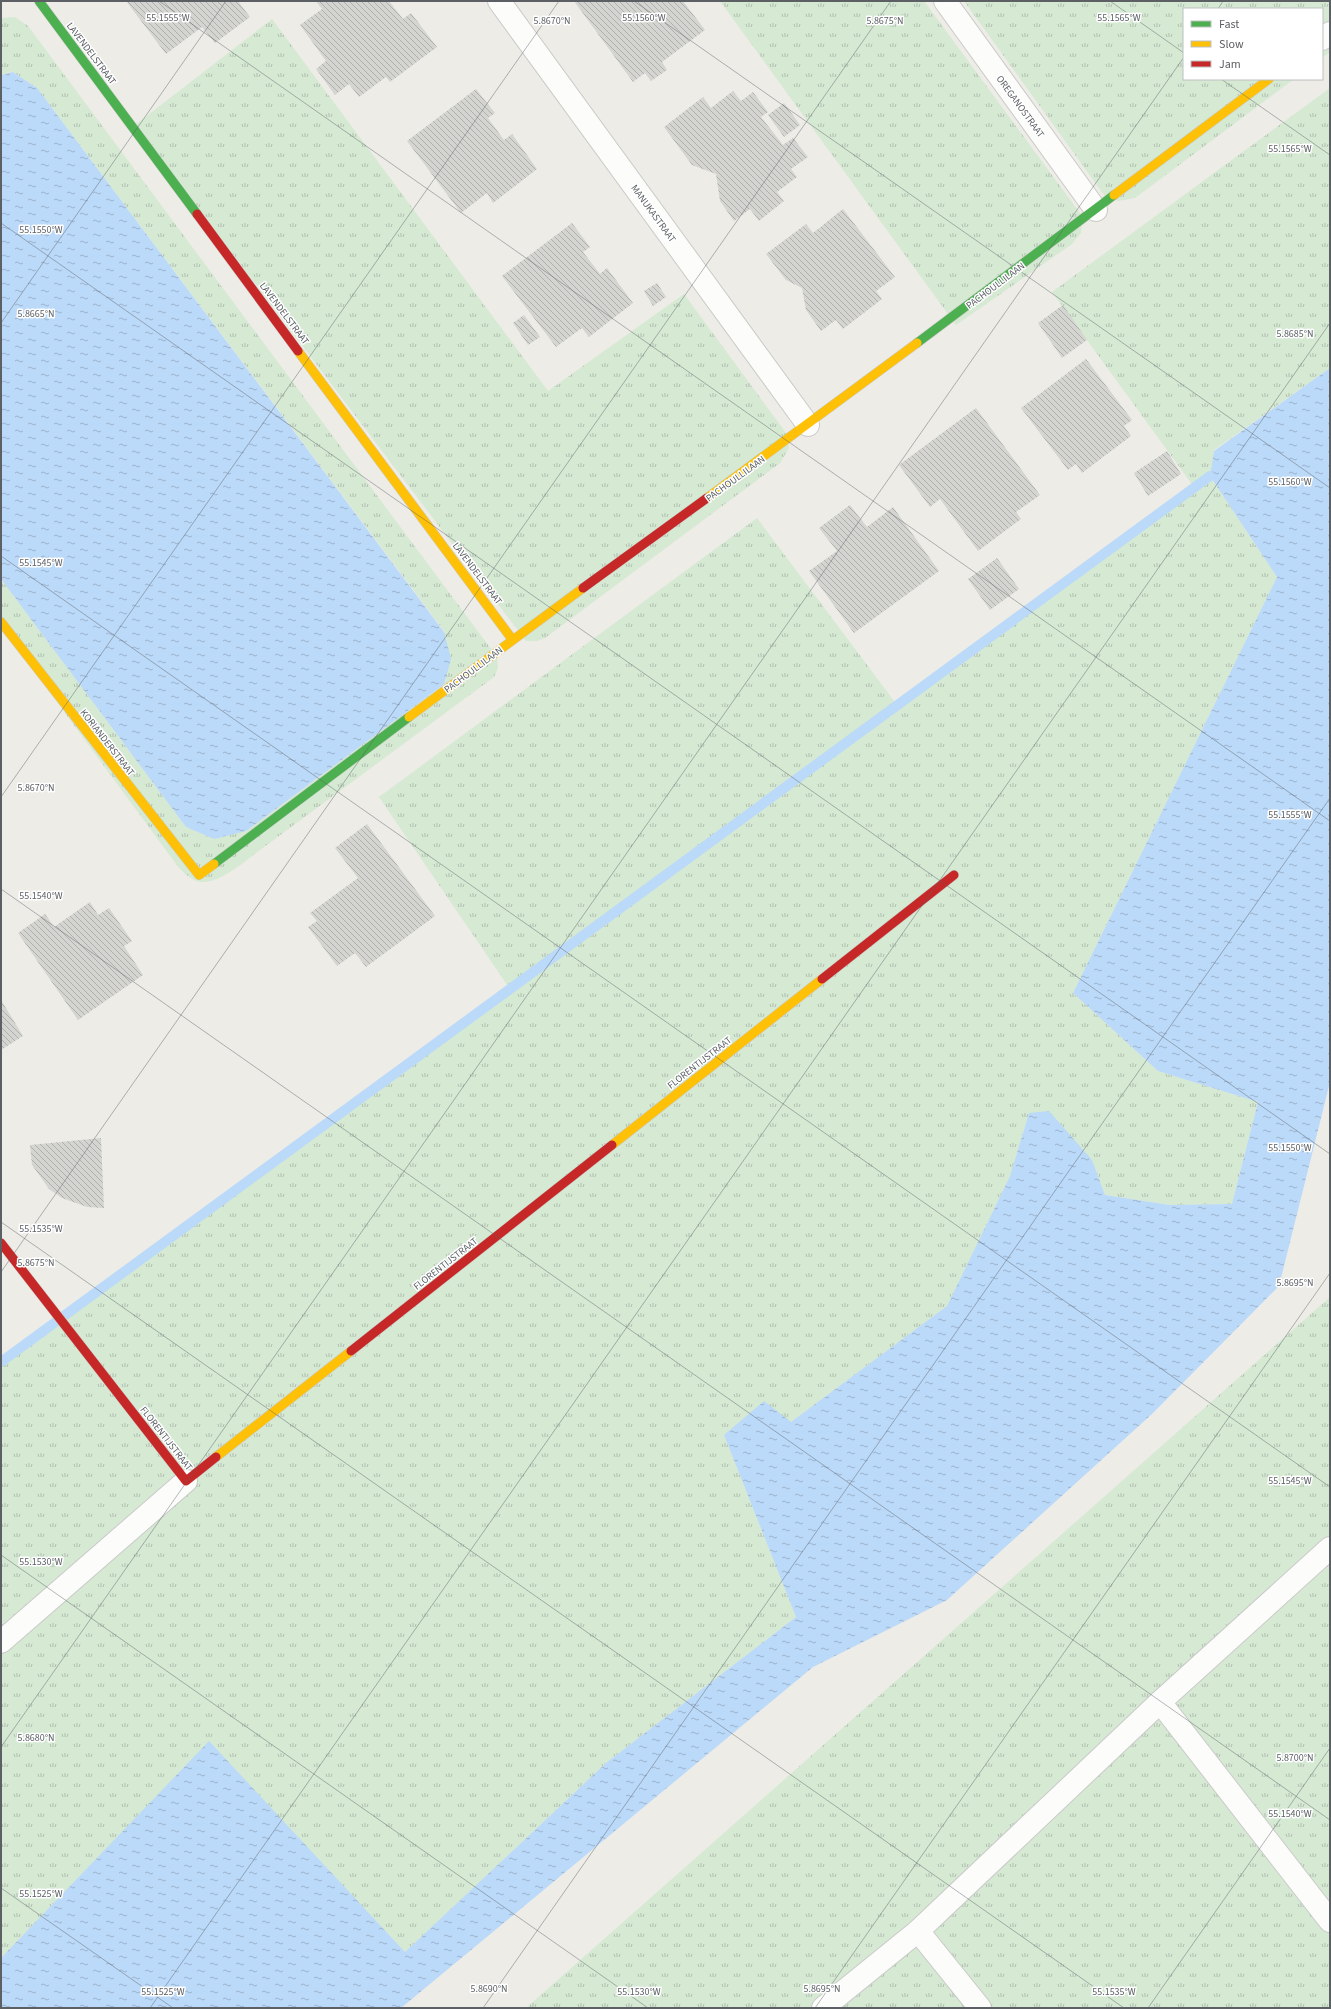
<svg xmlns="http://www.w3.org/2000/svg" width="1331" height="2009" font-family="'Source Sans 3',sans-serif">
<defs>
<pattern id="grass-tufts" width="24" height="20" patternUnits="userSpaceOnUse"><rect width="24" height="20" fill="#d5e9d3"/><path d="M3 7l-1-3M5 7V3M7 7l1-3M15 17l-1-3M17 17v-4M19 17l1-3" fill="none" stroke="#b0c0af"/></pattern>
<pattern id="water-ripples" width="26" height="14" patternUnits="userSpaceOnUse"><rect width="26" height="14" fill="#bbd9f8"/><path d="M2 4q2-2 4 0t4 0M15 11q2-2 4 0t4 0" fill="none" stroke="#9bb3cc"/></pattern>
<pattern id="building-back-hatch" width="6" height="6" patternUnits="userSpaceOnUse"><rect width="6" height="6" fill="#d4d4d1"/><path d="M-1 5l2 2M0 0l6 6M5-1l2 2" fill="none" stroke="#afafad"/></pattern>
</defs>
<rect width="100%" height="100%" fill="#edece7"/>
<g fill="url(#grass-tufts)">
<path d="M720 1H924L1082 216 1081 233 1072 244 956 325Z"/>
<path d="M964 1H1330V52L1322 58V9H1184V79H1294L1135 198 1118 201 1104 195Z"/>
<path d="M15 17 28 26 497 657 498 668 494 677 260 850C245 861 213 890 194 880 188 877 184 872 179 868L1 626V579L186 827 214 839 450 659 444 631 37 88 13 72 1 75V18Z"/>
<path d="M272 19 548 391 684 294 786 433 789 448 780 463 545 638 537 641H526L135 125Z"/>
<path d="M1330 88V368L1214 450 1210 476 1277 577 1073 993 1158 1071 1258 1102 1232 1204 1170 1205 1105 1195 1092 1160 1029 1113 1010 1176 947 1306 791 1422 724 1435 796 1617 606 1763 405 1952 209 1742 1 1958V1362L510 989 379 797 757 518 897 705 1194 487 1052 292Z"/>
<path d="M1330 1297V2008H526Z"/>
</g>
<g fill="url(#water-ripples)">
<path d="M13 72 37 88 444 632 451 659 444 684 246 831 214 839 186 827 1 579V75Z"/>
<path d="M1330 368V1082L1279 1286 1152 1414 947 1600 813 1667 401 2008H1V1958L209 1741 405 1952 606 1763 796 1617 724 1435 764 1401 791 1422 947 1306 1010 1176 1029 1113 1049 1111 1092 1160 1105 1195 1170 1205 1232 1204 1258 1102 1158 1071 1073 993 1277 577 1210 476 1214 451Z"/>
</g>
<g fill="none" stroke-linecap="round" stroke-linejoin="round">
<path stroke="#bbd9f8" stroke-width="10" d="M1 1362 1210 476"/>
</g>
<g fill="url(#building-back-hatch)">
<path d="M126 1H238L250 17 215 43 202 27 166 54Z"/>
<path d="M316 1H389L403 19 411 13 437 47 390 82 386 77 359 97 349 84 335 95 316 69 326 61 300 25 322 9Z"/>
<path d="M574 1H683L705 30 662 62 667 70 651 81 645 73 633 82Z"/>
<path d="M476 89 495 113 488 118 504 140 512 134 537 169 493 203 487 193 461 213 407 141Z"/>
<path d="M733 91 741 101 753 92 768 112 761 117 783 145 793 138 808 157 791 169 797 177 777 192 784 201 759 221 750 209 734 221 720 201 716 174 692 165 664 127 703 97 711 108Z"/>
<path d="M784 103 800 125 784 137 768 115Z"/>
<path d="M843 209 895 277 876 291 882 299 843 329 836 320 821 331 806 310 802 288 786 280 766 254 806 224 813 233Z"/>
<path d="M572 223 590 247 583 252 600 274 607 268 633 303 589 337 582 328 556 347 502 276Z"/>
<path d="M657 283 666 297 653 306 644 291Z"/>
<path d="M1063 305 1087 340 1062 358 1038 323Z"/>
<path d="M524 315 540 337 528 345 513 323Z"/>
<path d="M1086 359 1132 420 1124 426 1131 436 1082 473 1076 464 1068 470 1021 408Z"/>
<path d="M976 408 1040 495 1016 512 1021 519 978 551 940 499 930 507 899 465Z"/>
<path d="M1167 451 1181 474 1148 496 1134 473Z"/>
<path d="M850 505 867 527 893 507 939 571 854 633 809 571 837 551 819 528Z"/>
<path d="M997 558 1019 589 990 610 968 579Z"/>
<path d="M367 824 435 916 366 967 355 953 337 966 308 927 317 921 310 913 358 878 335 848Z"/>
<path d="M90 902 98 915 109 908 132 941 124 946 143 975 78 1020 18 933 45 914 54 927Z"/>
<path d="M1 1000 23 1036 1 1050Z"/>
<path d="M101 1138 104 1208 87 1207 62 1198 49 1189 32 1165 30 1145Z"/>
</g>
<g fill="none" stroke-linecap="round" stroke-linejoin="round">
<defs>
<g id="street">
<path d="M499 1 808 425"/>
<path d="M945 1 1096 210"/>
<path d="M1322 39 1330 33"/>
<path d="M1 1642 186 1481"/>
<path d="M1160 1702 1330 1921"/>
<path d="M918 1931 980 2008"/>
<path d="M823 2008 918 1931 1160 1702 1330 1548"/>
</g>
<g id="fast">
<path d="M39 1 197 214"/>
<path d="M917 343 1114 195"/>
<path d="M214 864 409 717"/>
</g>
<g id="slow">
<path d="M1114 195 1269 79"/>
<path d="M298 351 512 639"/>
<path d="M707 498 917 343"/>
<path d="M1 622 199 875 214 864"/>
<path d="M409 717 583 588"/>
<path d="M612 1145 822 979"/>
<path d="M216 1457 351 1351"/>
</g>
<g id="jam">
<path d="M197 214 298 351"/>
<path d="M583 588 707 498"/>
<path d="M822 979 954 875"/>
<path d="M1 1243 186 1481 216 1457"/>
<path d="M351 1351 612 1145"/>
</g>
</defs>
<use href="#street" stroke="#cacac9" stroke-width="24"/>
<use href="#fast" stroke="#c9c9c7" stroke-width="10"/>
<use href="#slow" stroke="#c9c9c7" stroke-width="10"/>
<use href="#jam" stroke="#c9c9c7" stroke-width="10"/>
<use href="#street" stroke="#fcfcfb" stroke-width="22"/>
<use href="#fast" stroke="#4caf50" stroke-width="9"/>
<use href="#slow" stroke="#ffc107" stroke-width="9"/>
<use href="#jam" stroke="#c62828" stroke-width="9"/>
</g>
<path fill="none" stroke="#5c6065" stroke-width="1" stroke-opacity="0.45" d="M159 1 1330 821M634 1 1330 488M1110 1 1184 53M1218 9 1223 1M1221 79 1330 155M1 223 1330 1154M1 323 226 1M1 556 1330 1487M1 797 559 1M1 889 1330 1820M1 1222 1124 2008M1 1272 891 1M1 1555 648 2008M1 1747 1184 57M1 1888 173 2008M150 2008 1330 323M483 2008 1330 798M815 2008 1330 1273M1148 2008 1330 1748"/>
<g text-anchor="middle" stroke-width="3" stroke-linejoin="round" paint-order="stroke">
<g font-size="10" fill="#5c6065" stroke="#fff">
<text transform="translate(92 53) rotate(53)" y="4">LAVENDELSTRAAT</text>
<text transform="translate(1021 106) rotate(54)" y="4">OREGANOSTRAAT</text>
<text transform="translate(654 213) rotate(54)" y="4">MANUKASTRAAT</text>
<text transform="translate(995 285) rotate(-37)" y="4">PACHOULLILAAN</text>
<text transform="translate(285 313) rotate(53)" y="4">LAVENDELSTRAAT</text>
<text transform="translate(735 478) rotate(-36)" y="4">PACHOULLILAAN</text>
<text transform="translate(478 573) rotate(53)" y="4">LAVENDELSTRAAT</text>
<text transform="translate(473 669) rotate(-37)" y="4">PACHOULLILAAN</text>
<text transform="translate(108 742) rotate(52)" y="4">KORIANDERSTRAAT</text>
<text transform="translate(699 1062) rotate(-38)" y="4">FLORENTIJSTRAAT</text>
<text transform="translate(445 1263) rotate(-38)" y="4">FLORENTIJSTRAAT</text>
<text transform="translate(167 1438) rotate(52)" y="4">FLORENTIJSTRAAT</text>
</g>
</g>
<g font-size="10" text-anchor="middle" fill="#5c6065" stroke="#fff" stroke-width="3" stroke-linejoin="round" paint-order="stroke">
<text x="168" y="21">55.1555°W</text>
<text x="644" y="21">55.1560°W</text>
<text x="1119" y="21">55.1565°W</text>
<text x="552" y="24">5.8670°N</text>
<text x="885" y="24">5.8675°N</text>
<text x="1290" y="152">55.1565°W</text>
<text x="41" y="233">55.1550°W</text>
<text x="36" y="317">5.8665°N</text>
<text x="1295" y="337">5.8685°N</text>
<text x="1290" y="485">55.1560°W</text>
<text x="41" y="566">55.1545°W</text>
<text x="36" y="791">5.8670°N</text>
<text x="1290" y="818">55.1555°W</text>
<text x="41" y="899">55.1540°W</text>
<text x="1290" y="1151">55.1550°W</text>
<text x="41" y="1232">55.1535°W</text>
<text x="36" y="1266">5.8675°N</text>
<text x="1295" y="1286">5.8695°N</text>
<text x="1290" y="1484">55.1545°W</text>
<text x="41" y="1565">55.1530°W</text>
<text x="36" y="1741">5.8680°N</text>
<text x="1295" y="1761">5.8700°N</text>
<text x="1290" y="1817">55.1540°W</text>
<text x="41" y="1897">55.1525°W</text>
<text x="489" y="1992">5.8690°N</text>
<text x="822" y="1992">5.8695°N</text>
<text x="163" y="1995">55.1525°W</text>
<text x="639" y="1995">55.1530°W</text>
<text x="1114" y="1995">55.1535°W</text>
</g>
<rect width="1331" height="2009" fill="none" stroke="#5c6065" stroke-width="4"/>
<rect x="1183" y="8" width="140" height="72" fill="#ffffff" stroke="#bebfc1"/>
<rect x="1191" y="21" width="20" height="6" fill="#4caf50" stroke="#bebfc1"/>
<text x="1219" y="28" font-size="12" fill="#5c6065">Fast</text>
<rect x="1191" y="41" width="20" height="6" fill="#ffc107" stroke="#bebfc1"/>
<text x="1219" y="48" font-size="12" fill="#5c6065">Slow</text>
<rect x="1191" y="61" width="20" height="6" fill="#c62828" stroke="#bebfc1"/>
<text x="1219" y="68" font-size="12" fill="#5c6065">Jam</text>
</svg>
